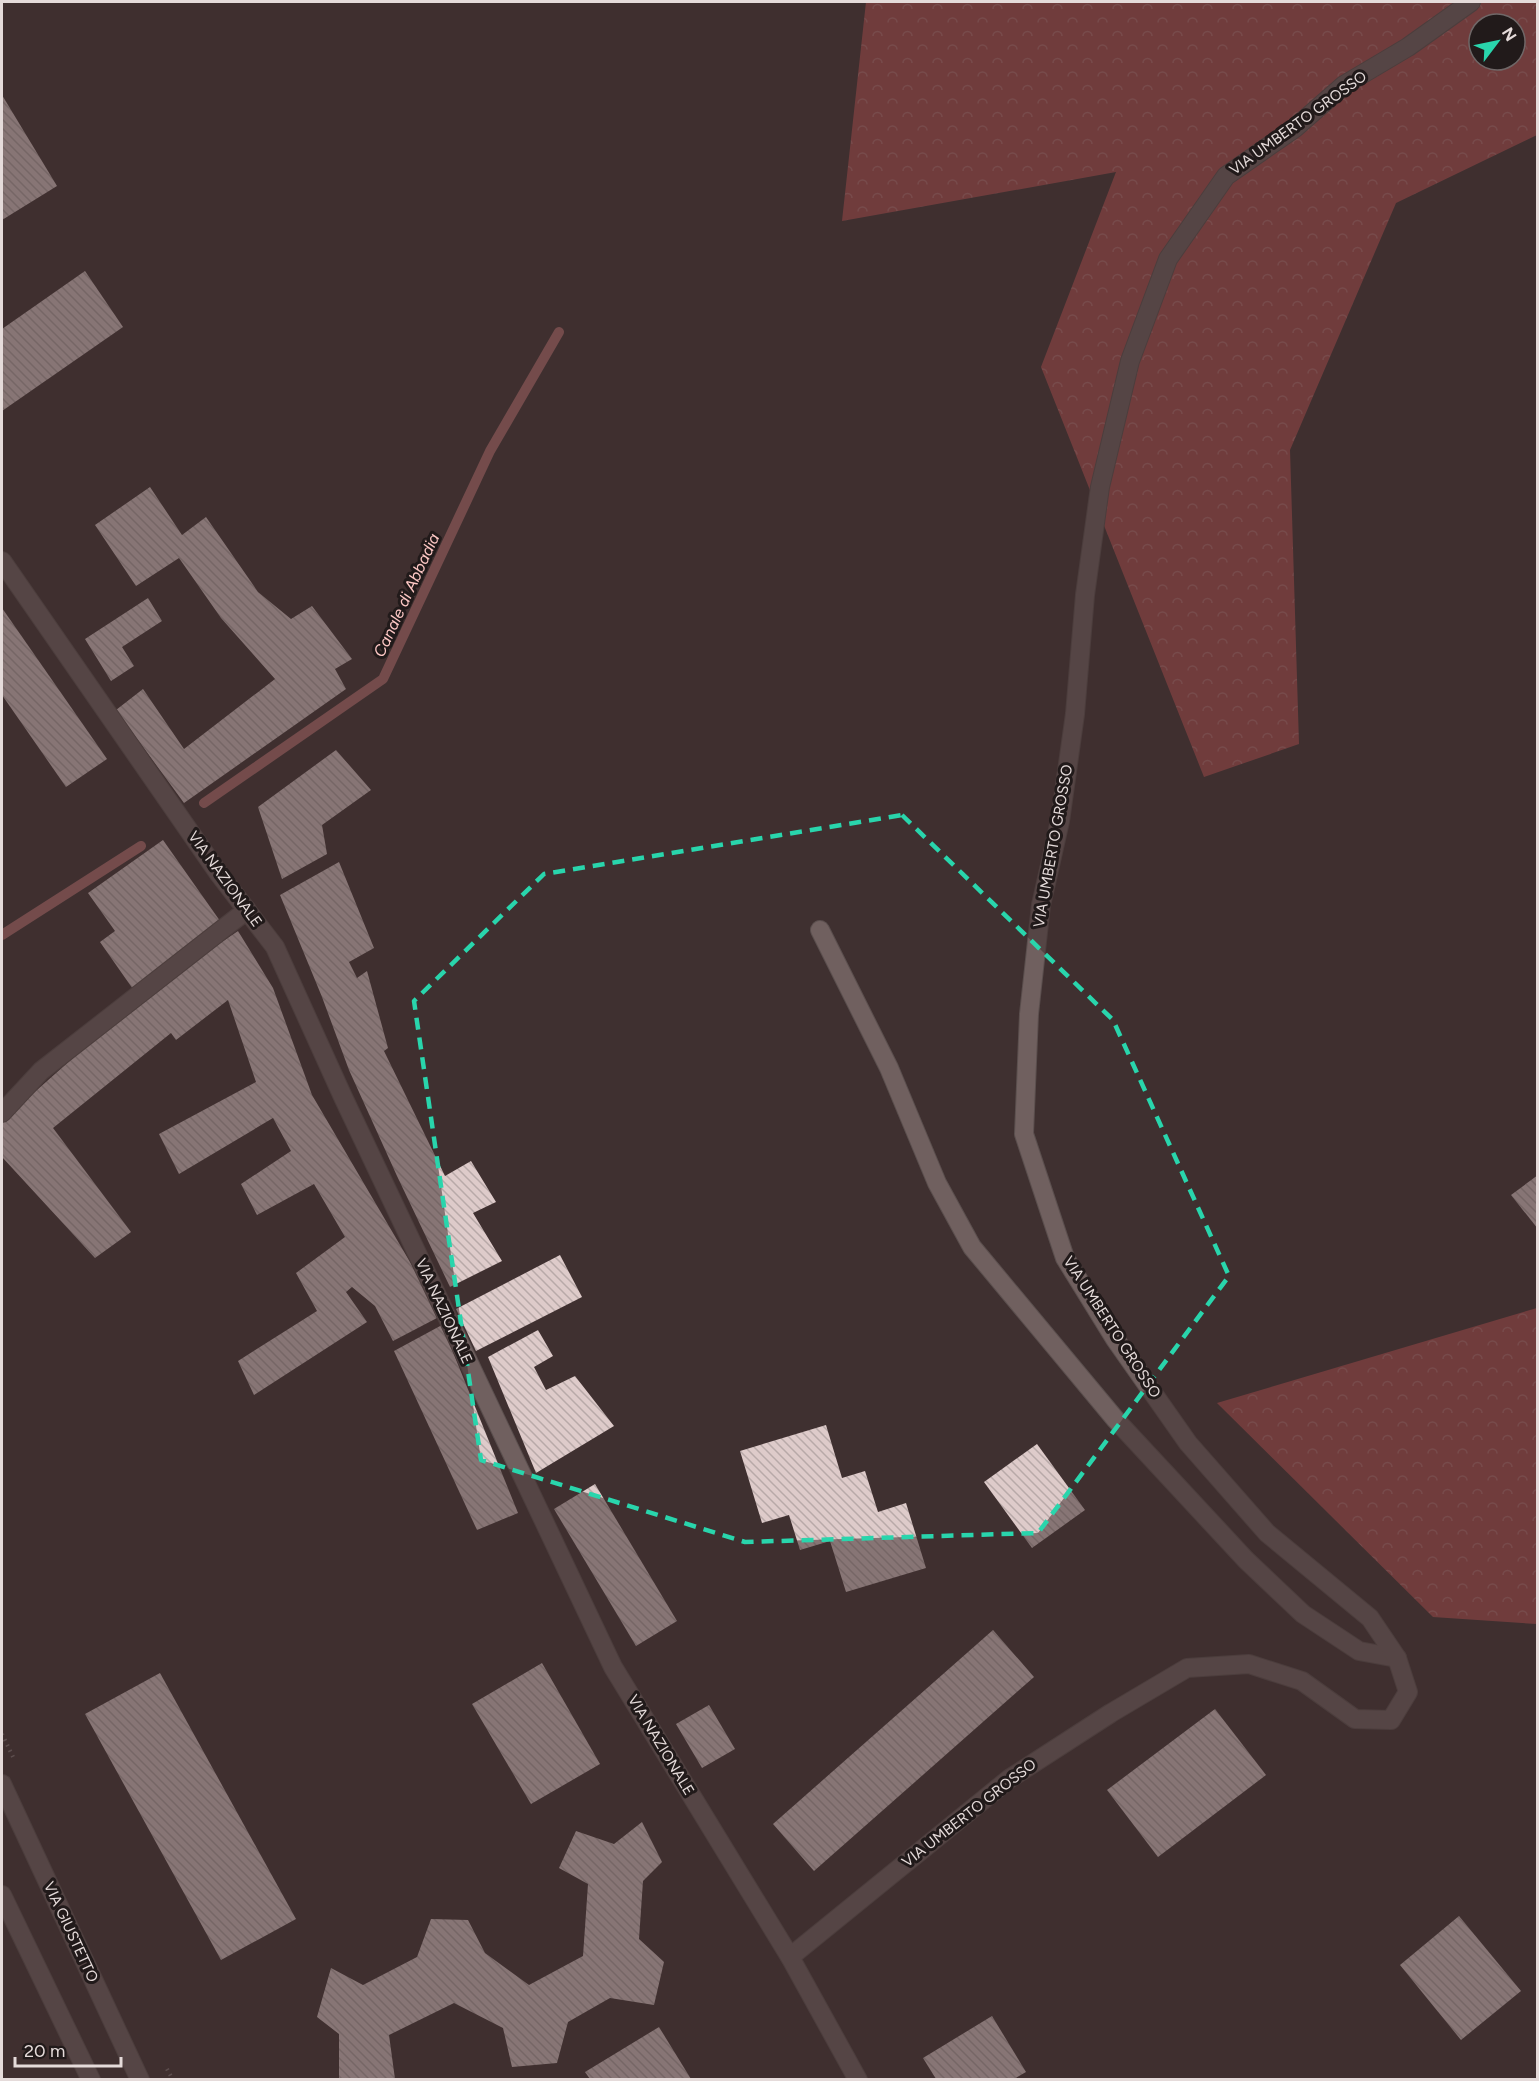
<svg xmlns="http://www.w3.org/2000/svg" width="1539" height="2081" font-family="Figtree,sans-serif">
<defs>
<pattern id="forest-crowns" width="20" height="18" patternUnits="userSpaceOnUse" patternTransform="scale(1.5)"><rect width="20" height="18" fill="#ac4c4d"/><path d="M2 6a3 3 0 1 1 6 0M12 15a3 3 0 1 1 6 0" fill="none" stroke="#bb6e6e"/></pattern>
<pattern id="building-back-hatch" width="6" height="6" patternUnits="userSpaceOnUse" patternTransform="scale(1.5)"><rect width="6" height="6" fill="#decbca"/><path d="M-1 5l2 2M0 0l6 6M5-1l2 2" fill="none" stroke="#b8a9a8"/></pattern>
</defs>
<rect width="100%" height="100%" fill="#3f3030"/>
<g fill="url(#forest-crowns)" fill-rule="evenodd">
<path d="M866 2H1537V135L1396 203 1290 450 1299 744 1204 777 1041 367 1116 172 842 221ZM1479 24H1515V60H1479Z"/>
<path d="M1537 1308V1624L1433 1617 1217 1403Z"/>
</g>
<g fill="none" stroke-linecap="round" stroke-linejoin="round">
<g stroke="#b36e6e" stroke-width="10">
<path d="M204 803 383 679 490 451 559 332"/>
<path d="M2 935 141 846"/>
</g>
</g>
<g fill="url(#building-back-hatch)">
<path d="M2 95 57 186 2 220Z"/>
<path d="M85 271 123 327 2 411V329Z"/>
<path d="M150 487 182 535 206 517 258 592 291 619 312 606 352 659 335 669 346 689 184 803 116 710 143 689 184 749 275 679 221 618 179 558 136 586 95 525Z"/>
<path d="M148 598 162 621 122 647 134 666 111 681 85 639Z"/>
<path d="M2 608 107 759 66 787 2 695Z"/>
<path d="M336 750 371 790 322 825 327 854 282 879 258 807Z"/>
<path d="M163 840 225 928 135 992 100 942 115 931 88 893Z"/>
<path d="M339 862 374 948 349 962 357 978 367 971 388 1048 384 1051 445 1176 471 1161 496 1202 473 1213 502 1261 450 1287 397 1176 349 1070 322 997 280 895Z"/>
<path d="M238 931 273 988 312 1095 420 1279 437 1318 393 1341 375 1306 352 1287 346 1292 367 1322 254 1395 238 1361 317 1311 296 1273 345 1237 314 1184 257 1215 241 1184 291 1151 273 1118 179 1174 159 1134 256 1082 228 1000 176 1040 171 1033 53 1128 131 1232 95 1258 2 1157V1121L144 995Z"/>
<path d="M1538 1175V1229L1511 1195Z"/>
<path d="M560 1255 582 1297 476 1351 456 1309Z"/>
<path d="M442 1325 518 1513 477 1530 394 1351Z"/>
<path d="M538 1330 553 1356 534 1367 546 1390 575 1376 614 1426 536 1473 488 1357Z"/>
<path d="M826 1425 842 1478 865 1471 878 1512 906 1503 926 1568 846 1592 830 1541 800 1550 789 1515 762 1523 740 1451Z"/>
<path d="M1037 1444 1085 1510 1032 1548 984 1482Z"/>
<path d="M595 1484 677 1621 636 1646 554 1509Z"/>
<path d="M993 1630 1034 1677 814 1871 773 1824Z"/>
<path d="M542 1663 600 1764 531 1804 472 1704Z"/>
<path d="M160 1673 296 1919 221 1960 85 1714Z"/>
<path d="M709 1705 735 1749 702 1768 676 1724Z"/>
<path d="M1215 1709 1266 1775 1158 1857 1107 1790Z"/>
<path d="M642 1822 662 1862 643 1881 639 1939 664 1962 654 2005 610 1998 568 2022 557 2063 512 2067 503 2028 454 2003 389 2035 395 2079H339V2034L317 2017 331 1968 363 1985 417 1957 431 1919 468 1920 485 1953 529 1985 583 1956 588 1884 559 1868 576 1831 614 1844Z"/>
<path d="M1459 1916 1521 1991 1461 2040 1400 1965Z"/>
<path d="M992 2016 1026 2072 1014 2079H936L923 2058Z"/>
<path d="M659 2027 691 2079H590L585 2072Z"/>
</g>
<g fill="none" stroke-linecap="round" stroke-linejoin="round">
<defs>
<path id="service" d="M820 930 889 1068 937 1183 972 1247 1116 1420 1246 1560 1303 1614 1359 1651 1397 1658"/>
<g id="minor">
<path d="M2 1113 41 1071 247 910"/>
<path d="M790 1957 1009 1779 1111 1713 1187 1668 1249 1664 1302 1681 1355 1719 1391 1720 1408 1692 1397 1658 1370 1618 1267 1533 1188 1443 1115 1339 1065 1258 1024 1134 1029 1014 1041 905 1060 821 1075 714 1085 595 1100 487 1130 361 1168 259 1226 176 1295 128 1344 85 1408 47 1471 2"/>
</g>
<path id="tertiary" d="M2 561 219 874 275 947 343 1097 613 1667 790 1957 858 2080"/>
<g id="secondary">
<path d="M2 1784 140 2080"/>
<path d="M2 1895 91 2080"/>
</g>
</defs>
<use href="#service" stroke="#5b4f4e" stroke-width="20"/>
<use href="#minor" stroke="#5b4f4e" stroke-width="20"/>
<use href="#tertiary" stroke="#5b4f4e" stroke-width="20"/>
<use href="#secondary" stroke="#5b4f4e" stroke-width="20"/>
<g stroke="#817474" stroke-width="4" stroke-dasharray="1.5 4.5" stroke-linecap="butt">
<path d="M2 1734 14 1759"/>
<path d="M167 2069 173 2080"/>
</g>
<use href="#service" stroke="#70605f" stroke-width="18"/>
<use href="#minor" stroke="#70605f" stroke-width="18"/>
<use href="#tertiary" stroke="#70605f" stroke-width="18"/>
<use href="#secondary" stroke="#70605f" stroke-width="18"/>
</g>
<path d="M0 0H1539V2081H0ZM902 815 1113 1020 1229 1276 1038 1533 745 1542 481 1460 414 1001 544 874Z" fill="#3f3030" fill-opacity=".55" fill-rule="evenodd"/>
<path fill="none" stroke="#29d5ac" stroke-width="4.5" stroke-dasharray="12 8" stroke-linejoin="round" d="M902 815 1113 1020 1229 1276 1038 1533 745 1542 481 1460 414 1001 544 874Z"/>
<g text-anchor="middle" stroke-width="6" stroke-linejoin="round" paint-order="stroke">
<g font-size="15" fill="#e5dbda" stroke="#211a1a">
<text transform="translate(1298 123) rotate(-36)" y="5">VIA UMBERTO GROSSO</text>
<text transform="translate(1053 846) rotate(-80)" y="5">VIA UMBERTO GROSSO</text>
<text transform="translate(225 879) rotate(54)" y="5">VIA NAZIONALE</text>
<text transform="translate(444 1311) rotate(65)" y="5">VIA NAZIONALE</text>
<text transform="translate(1112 1327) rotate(57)" y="5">VIA UMBERTO GROSSO</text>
<text transform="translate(661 1745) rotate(59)" y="5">VIA NAZIONALE</text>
<text transform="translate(969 1813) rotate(-38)" y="5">VIA UMBERTO GROSSO</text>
<text transform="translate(71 1932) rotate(65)" y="5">VIA GIUSTETTO</text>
</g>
<g font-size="16" font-style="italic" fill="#fec8c5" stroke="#211a1a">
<text transform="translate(406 595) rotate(-65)" y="6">Canale di Abbadia</text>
</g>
</g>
<rect width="1539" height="2081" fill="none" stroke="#e5dbda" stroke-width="6"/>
<g transform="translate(1497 42) rotate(58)"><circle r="28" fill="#211a1a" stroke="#6f6767" stroke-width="1.5"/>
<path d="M0-4.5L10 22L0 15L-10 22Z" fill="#29d5ac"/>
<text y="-9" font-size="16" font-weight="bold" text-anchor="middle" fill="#e5dbda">N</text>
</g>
<path d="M15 2057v9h106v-9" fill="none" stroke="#e5dbda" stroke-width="3"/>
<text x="24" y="2057" font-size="18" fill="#e5dbda" stroke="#211a1a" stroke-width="4.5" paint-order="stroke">20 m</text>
</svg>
